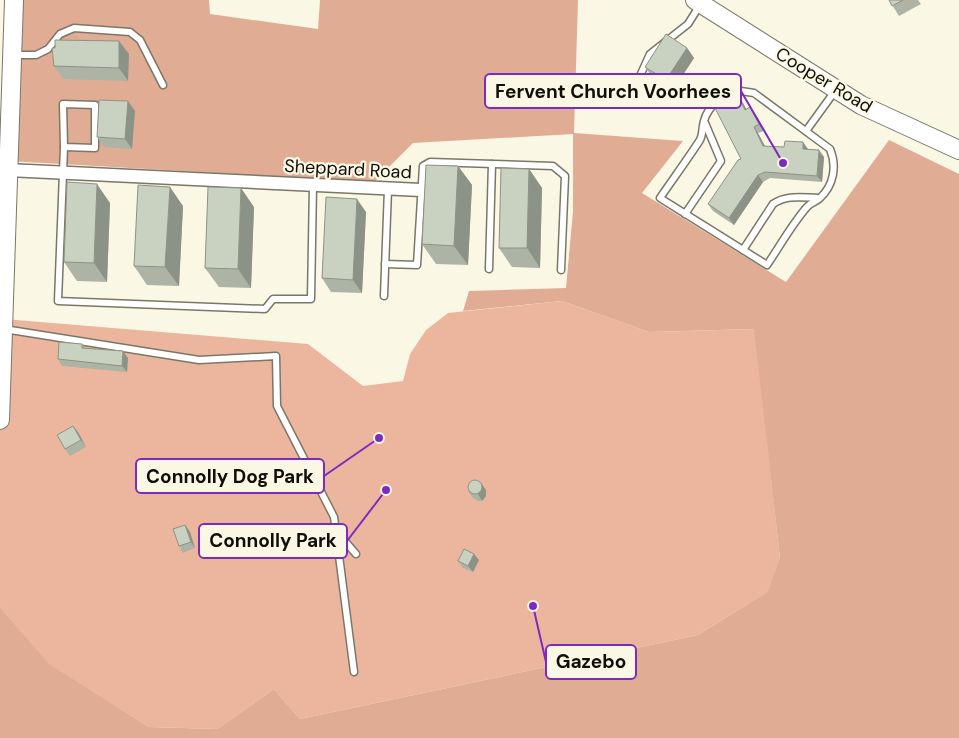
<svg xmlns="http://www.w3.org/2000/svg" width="959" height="738" font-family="'DM Sans',sans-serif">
<rect width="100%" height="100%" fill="#faf8e5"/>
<path fill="#ecb69e" d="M562 301 649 332 755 329 780 559 767 592 698 635 300 719 274 689 217 729 149 727 48 664 0 607V421L4 319 308 344 363 386 403 381 410 354 426 330 448 313Z"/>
<path fill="#e1ac94" d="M15 0H209L210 14 318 29 320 0H578L574 133 683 141 642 193 786 282 889 140 959 174V738H0V607L49 664 149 727 217 729 274 689 300 719 698 635 767 592 780 558 754 329 649 332 562 301 463 311 469 291 566 288 573 211V134L413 143 374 182 9 161Z"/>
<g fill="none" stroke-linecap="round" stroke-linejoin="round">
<defs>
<g id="lane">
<path d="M13 55H36L48 49 60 34 74 28 130 32 140 40 163 85"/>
<path d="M634 89 650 54 688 24 700 5"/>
<path d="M741 91 754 93 830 149C837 166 834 185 820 198 816 202 810 203 807 207 792 224 780 246 767 265L660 198C673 179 687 160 700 140 703 134 702 128 704 121 709 103 724 95 741 91Z"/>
<path d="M63 104 95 105V148L64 147Z"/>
<path d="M806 131 835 91"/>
<path d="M64 147 58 301 265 309 273 299H311L313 185"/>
<path d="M685 214 721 161 705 123"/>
<path d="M743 250 773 204C787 194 804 198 819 198"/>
<path d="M385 264 417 265 423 166 430 162 553 166 565 176 561 270"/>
<path d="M489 269 492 164"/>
<path d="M384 296 388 189"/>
<path d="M4 329 199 360 276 356 277 406 334 517 354 672"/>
<path d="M337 532 356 554"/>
</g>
<path id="street" d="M8 170 421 190"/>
<g id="secondary">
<path d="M695 0 861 105 959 150"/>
<path d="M0 420 14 0"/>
</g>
</defs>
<use href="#lane" stroke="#7a7767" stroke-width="9"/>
<use href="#street" stroke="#7a7767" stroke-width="15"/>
<use href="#secondary" stroke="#7a7767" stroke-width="20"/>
<use href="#lane" stroke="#fff" stroke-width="6"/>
<use href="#street" stroke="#fff" stroke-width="12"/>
<use href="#secondary" stroke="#fff" stroke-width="18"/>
</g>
<g fill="#adb4a5">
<path d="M889 0H918L921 4 899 16Z"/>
<path d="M119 41 129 54 128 81 63 79 54 66Z"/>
<path d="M687 48 694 58 673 90 652 77 645 67Z"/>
<path d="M737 94 746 109 755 114 764 131 758 133 765 146 808 149 824 157 822 182 770 178 763 182 734 225 713 211 708 204 741 159Z"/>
<path d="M135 111 132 149 104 147 97 137Z"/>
<path d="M458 166 472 185 468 265 436 264 422 244Z"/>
<path d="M529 169 542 188 540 268 512 267 499 248Z"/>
<path d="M110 203 107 282 77 281 64 262Z"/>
<path d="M183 206 179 286 147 285 134 266Z"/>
<path d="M254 207 251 288 219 287 205 268Z"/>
<path d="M366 212 362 293 331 292 322 278Z"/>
<path d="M82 344 85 348 128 358 127 372 62 366 58 359Z"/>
<path d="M78 432 86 447 70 456 65 449Z"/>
<path d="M481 483 486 490V496L482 501H478L473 498 468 491Z"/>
<path d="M185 525 190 532 195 548 183 553 179 546Z"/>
<path d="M479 560 473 572 463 568 458 561Z"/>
</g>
<g fill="#8d9286">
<path d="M119 41 129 54 128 81 119 68Z"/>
<path d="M687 48 694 58 673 90 666 80Z"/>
<path d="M737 94 742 101 750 116 745 110Z"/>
<path d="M128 101 135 111 132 149 125 139Z"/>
<path d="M750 107 755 114 764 131 759 124Z"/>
<path d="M754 127 758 133 768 152 763 146Z"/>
<path d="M803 142 808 149H803Z"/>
<path d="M819 150 824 157 822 182 817 176Z"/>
<path d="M458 166 472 185 468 265 454 246Z"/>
<path d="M529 169 542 188 540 268 527 248Z"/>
<path d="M758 175 763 182 734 225 729 218Z"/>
<path d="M97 184 110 203 107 282 94 263Z"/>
<path d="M170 187 183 206 179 286 165 267Z"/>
<path d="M241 188 254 207 251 288 238 269Z"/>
<path d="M357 199 366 212 362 293 353 280Z"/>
<path d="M123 351 128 358 127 372 122 366Z"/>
<path d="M73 426 78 432 86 447 81 440Z"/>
<path d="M481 483 486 490V496L482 501 478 494Z"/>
<path d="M185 525 190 532 195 548 191 542Z"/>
<path d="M474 554 479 560 473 572 468 566Z"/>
</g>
<g fill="#c9d1c0" stroke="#8d9286">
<path d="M889 0H903L892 6Z"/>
<path d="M666 34 687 48 666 80 645 67Z"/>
<path d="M55 40 119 41V68L54 66 52 48H55Z"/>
<path d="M737 94 745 110 750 107 759 124 754 127 763 146 784 147 785 141 803 142V149L819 150 817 176 765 172 758 175 729 218 708 204 738 160 741 159 714 106Z"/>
<path d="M99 100 128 101 125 139 97 137Z"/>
<path d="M426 165 458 166 454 246 422 244Z"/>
<path d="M501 168 529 169 527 248H499Z"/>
<path d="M67 182 97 184 94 263 64 262Z"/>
<path d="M138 185 170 187 165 267 134 266Z"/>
<path d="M208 187 241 188 238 269 205 268Z"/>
<path d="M326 197 357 199 353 280 322 278Z"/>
<path d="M59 342 82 344V348L123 351 122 366 58 359Z"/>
<path d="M73 426 81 440 65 449 57 435Z"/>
<circle cx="475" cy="487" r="7"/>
<path d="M185 525 191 542 179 546 173 529Z"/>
<path d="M464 549 474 554 468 566 458 561Z"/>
</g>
<g text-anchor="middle" stroke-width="4.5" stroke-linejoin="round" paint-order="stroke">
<g font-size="18" fill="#0f0e08" stroke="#faf8e5">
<text transform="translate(824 80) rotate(31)" y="6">Cooper Road</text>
<text transform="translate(348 169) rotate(3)" y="6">Sheppard Road</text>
</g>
</g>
<path fill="none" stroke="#7b2cbf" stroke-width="2" d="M783 163L741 91M379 438L324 476M386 490L347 541M533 606L546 662"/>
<g fill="#7b2cbf" stroke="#faf8e5" stroke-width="2">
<circle cx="783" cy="163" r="5"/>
<circle cx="379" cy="438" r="5"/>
<circle cx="386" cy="490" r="5"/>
<circle cx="533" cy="606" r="5"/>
</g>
<g fill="#faf8e5" stroke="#7b2cbf" stroke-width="2">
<rect x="485" y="74" width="256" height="34" rx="5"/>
<rect x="136" y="459" width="188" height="34" rx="5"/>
<rect x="199" y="524" width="148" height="34" rx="5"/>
<rect x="546" y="645" width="90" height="34" rx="5"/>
</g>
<g font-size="19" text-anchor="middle" font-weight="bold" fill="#0f0e08">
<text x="613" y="98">Fervent Church Voorhees</text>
<text x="230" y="483">Connolly Dog Park</text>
<text x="273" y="547">Connolly Park</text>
<text x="591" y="668">Gazebo</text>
</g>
</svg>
